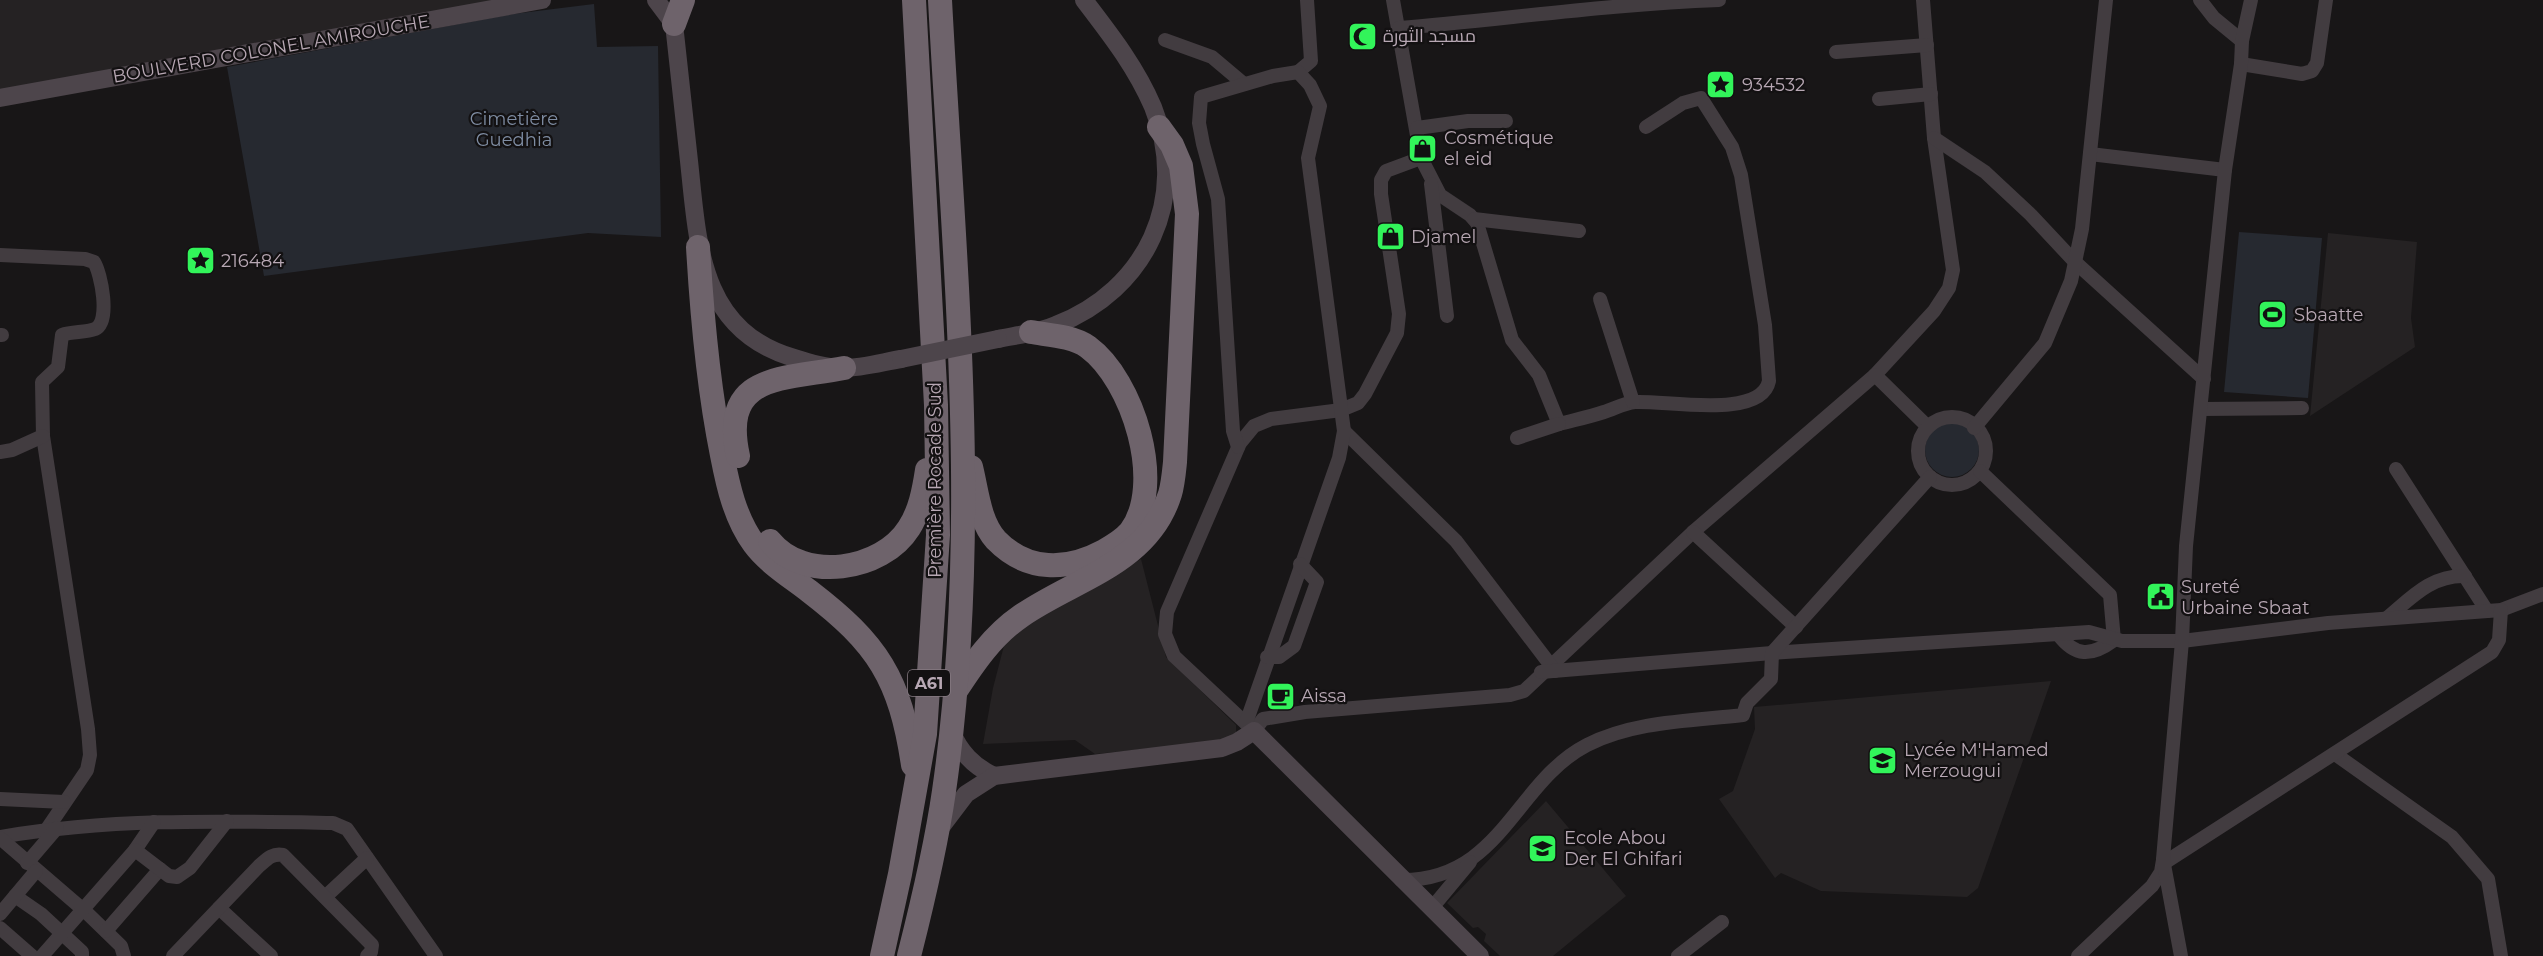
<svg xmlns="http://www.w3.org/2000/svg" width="2543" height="956" font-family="Montserrat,Cairo,sans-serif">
<rect width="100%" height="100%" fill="#181617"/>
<g fill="#252223">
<path d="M0 0H509L0 90Z"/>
<path d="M2328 233 2417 242 2411 318 2415 347 2310 416Z"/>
<path d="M1141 559 1166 657 1236 725V740L1095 754 1075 740 983 744 993 688 1007 634Z"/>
<path d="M2051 681 1978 888 1967 897 1821 891 1781 873 1775 878 1719 799 1733 791 1755 729 1754 707Z"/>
<path d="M1546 801 1626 896 1553 956H1500L1484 941 1486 934 1478 927 1473 928 1447 903Z"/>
</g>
<g fill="#262930">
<path d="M594 4 597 47 658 46 661 237 588 233 264 276 227 67 513 14Z"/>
<path d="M2239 232 2322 238 2308 398 2224 392Z"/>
<circle cx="1952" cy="450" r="27"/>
</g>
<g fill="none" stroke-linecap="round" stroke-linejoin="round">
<g stroke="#423c40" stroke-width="14">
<path d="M1393 0 1421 158 1386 171 1381 180V194L1399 314 1397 333 1365 394 1358 403 1341 410 1271 419 1254 426 1240 443 1167 612 1165 634 1174 656 1254 731 1263 719 1305 712 1510 695 1524 691 1693 532 1875 375 1934 311 1949 288 1953 270 1934 138 1923 0"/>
<path d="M2200 0 2214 18 2242 41"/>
<path d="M1399 28C1506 19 1612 4 1719 0"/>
<path d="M1165 40 1212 57 1244 84"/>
<path d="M1836 52 1927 45"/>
<path d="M2241 64 2302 74 2312 71 2317 63 2326 0"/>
<path d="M1298 72 1311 61 1307 0"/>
<path d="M1879 99 1931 94"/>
<path d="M1417 128 1468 121H1506"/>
<path d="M1934 138 1985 172 2031 215 2075 262 2204 379"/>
<path d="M2090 154 2225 170"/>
<path d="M1421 158 1440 195 1470 215 1477 223 1512 340 1539 375 1559 424C1574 420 1589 417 1604 412 1614 409 1624 403 1635 402 1665 400 1761 420 1769 381L1765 325 1741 175 1732 147 1701 98 1683 103 1646 127"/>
<path d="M1431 184 1447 316"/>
<path d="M1474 219 1579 231"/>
<path d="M0 255 85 259 94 262C101 273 111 322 95 329 85 333 72 331 62 335L58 367 42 382 43 436 88 729 90 755 87 770 47 829"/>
<path d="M1600 299 1633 402"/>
<path d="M0 335H2"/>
<path d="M1875 375 1928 427"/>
<path d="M2202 409 2302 408"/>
<circle cx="1952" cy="451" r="34"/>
<path d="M1974 428 2045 343 2071 281 2082 229 2106 0"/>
<path d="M1344 431 1456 541 1555 671"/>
<path d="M1517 438 1559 424"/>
<path d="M1238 447 1233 431 1218 199 1203 144 1199 123 1201 97 1273 76 1298 72 1310 85 1320 106 1308 158 1344 431 1339 458 1246 723"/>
<path d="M0 452 12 450 43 436"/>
<path d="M2396 469 2487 611"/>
<path d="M1980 471 2110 595 2114 640C2091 657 2075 657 2058 634"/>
<path d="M1693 532 1796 627"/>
<path d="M2387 618C2411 598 2431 575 2465 576"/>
<path d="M1267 657H1279L1294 646 1317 582 1300 564"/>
<path d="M1541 672 1772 653 2089 632 2122 641H2182L2328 623 2501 610 2543 594"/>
<path d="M2335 754 2452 837 2488 879 2501 956"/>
<path d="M0 799 64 802"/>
<path d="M0 837C110 818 222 821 333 823L347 829 436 956"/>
<path d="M0 838 87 913 121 946 124 956"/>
<path d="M135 850 154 822"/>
<path d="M27 863 57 828"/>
<path d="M2164 863 2492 652 2499 640 2501 610"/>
<path d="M1401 880C1501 881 1515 782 1587 745 1634 721 1692 721 1743 715L1747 703 1771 679 1772 653 1930 477"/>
<path d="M15 896 41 914 82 952V956"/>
<path d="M325 897 367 858"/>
<path d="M219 908 271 956"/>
<path d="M1431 909 1470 862"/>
<path d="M0 914 36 871"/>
<path d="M0 928 32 956"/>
<path d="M106 931 160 869"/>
<path d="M42 956 135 850 169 876 177 877 190 868 227 821"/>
<path d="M173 956 259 866C267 859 272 853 283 855L372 945 371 952 367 956"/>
<path d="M1678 956 1722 922"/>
<path d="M2078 956 2152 886 2161 872 2163 860"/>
<path d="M2181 956 2163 859 2182 641 2186 546 2225 170 2241 64 2242 41 2251 0"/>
</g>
<g stroke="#4d454b" stroke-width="18">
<path d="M656 0 674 24C679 70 684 115 689 161 698 244 699 330 794 358 810 363 826 368 843 368 862 368 883 362 901 359"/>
<path d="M0 98 542 0"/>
<path d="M998 339C1017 335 1038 333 1056 325 1146 290 1190 199 1153 107 1136 67 1110 34 1084 0"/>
<path d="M951 731C960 752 973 766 994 776"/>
<path d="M941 827 966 794 994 776 1222 748 1237 742 1254 731 1480 956"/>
</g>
<g stroke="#6e636b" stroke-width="24">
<path d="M674 24 683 0"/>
<path d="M698 247C702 317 708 386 722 455 728 486 735 518 754 544 768 563 791 577 809 591 878 644 900 678 913 765"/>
<path d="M738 456C720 373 782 380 844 368"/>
<path d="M971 467C977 491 979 521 996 540 1027 572 1067 571 1104 551 1113 546 1123 540 1130 532 1166 485 1133 380 1088 347 1073 336 1048 335 1031 332"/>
<path d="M770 541C804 583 882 571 909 528 920 511 924 490 927 470"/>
<path d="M955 692C974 663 992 636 1021 616 1074 579 1148 564 1170 494 1173 484 1174 472 1175 462L1187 214 1181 166 1172 145 1159 127"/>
<path d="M882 956 900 874 925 734 938 535 936 405 914 0"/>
<path d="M909 956C923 901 936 847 944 791 982 528 954 263 940 0"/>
</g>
<path stroke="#4d454b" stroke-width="18" d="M901 359 998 339"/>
</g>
<defs>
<symbol id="mosque-square" viewBox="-11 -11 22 22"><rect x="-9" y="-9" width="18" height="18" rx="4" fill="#32f45a" stroke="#131112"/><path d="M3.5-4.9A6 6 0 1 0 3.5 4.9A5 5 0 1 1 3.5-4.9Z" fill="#111"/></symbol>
<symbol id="sight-square" viewBox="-11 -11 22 22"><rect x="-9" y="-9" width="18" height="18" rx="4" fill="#32f45a" stroke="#131112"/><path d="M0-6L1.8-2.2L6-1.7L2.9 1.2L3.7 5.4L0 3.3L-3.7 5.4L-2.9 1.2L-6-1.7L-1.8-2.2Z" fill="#111"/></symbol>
<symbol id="shop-square" viewBox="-11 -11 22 22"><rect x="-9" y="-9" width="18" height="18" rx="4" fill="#32f45a" stroke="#131112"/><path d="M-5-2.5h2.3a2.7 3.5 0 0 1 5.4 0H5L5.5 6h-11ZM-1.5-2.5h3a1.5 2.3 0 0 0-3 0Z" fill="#111"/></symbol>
<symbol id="stadium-square" viewBox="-11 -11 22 22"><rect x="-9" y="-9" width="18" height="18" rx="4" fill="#32f45a" stroke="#131112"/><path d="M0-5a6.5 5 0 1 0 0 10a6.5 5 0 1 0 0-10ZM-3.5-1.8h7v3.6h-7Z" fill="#111"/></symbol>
<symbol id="civic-square" viewBox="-11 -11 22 22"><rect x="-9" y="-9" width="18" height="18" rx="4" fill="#32f45a" stroke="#131112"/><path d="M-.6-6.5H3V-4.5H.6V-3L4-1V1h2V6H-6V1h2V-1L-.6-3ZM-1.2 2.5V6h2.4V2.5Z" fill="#111"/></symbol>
<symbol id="cafe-square" viewBox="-11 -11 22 22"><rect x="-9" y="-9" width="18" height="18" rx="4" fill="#32f45a" stroke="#131112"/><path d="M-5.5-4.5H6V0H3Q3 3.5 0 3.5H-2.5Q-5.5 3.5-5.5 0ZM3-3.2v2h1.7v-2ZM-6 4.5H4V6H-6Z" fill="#111"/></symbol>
<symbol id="school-square" viewBox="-11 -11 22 22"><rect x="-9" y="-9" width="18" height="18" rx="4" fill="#32f45a" stroke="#131112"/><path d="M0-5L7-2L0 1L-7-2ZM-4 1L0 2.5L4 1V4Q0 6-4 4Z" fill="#111"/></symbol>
</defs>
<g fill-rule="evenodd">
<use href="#mosque-square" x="1346" y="20" width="33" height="33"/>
<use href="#sight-square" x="1704" y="68" width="33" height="33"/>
<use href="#shop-square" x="1406" y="132" width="33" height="33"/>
<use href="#shop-square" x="1374" y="220" width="33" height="33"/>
<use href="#sight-square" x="184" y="244" width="33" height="33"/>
<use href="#stadium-square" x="2256" y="298" width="33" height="33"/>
<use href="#civic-square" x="2144" y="580" width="33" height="33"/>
<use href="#cafe-square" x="1264" y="680" width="33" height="33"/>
<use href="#school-square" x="1866" y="744" width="33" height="33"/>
<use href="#school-square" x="1526" y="832" width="33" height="33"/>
</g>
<g text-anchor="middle" stroke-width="4.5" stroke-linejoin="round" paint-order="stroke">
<rect fill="#131112" stroke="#867b83" stroke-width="1.5" x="908" y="670" width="42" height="26" rx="4.5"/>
<g font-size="16" font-weight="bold" fill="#b8a8b4">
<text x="929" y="689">A61</text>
</g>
<g font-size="18" fill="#b8a8b4" stroke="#131112" text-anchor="start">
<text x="1383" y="42">مسجد الثورة</text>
<text x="1742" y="91">934532</text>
<text x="1444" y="144">Cosmétique<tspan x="1444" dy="21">el eid</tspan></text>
<text x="1411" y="243">Djamel</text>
<text x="221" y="267">216484</text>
<text x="2294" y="321">Sbaatte</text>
<text x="2181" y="593">Sureté<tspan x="2181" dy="21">Urbaine Sbaat</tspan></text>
<text x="1301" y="702">Aissa</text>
<text x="1904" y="756">Lycée M'Hamed<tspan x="1904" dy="21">Merzougui</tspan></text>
<text x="1564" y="844">Ecole Abou<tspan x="1564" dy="21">Der El Ghifari</tspan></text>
</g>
<g font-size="18" fill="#b8a8b4" stroke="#131112">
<text transform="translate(271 49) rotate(-10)" y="6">BOULVERD COLONEL AMIROUCHE</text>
<text transform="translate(935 480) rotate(-90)" y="6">Première Rocade Sud</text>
</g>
<g font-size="18" fill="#7f8da3" stroke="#131112">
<text x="514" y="125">Cimetière<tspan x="514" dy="21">Guedhia</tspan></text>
</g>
</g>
</svg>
